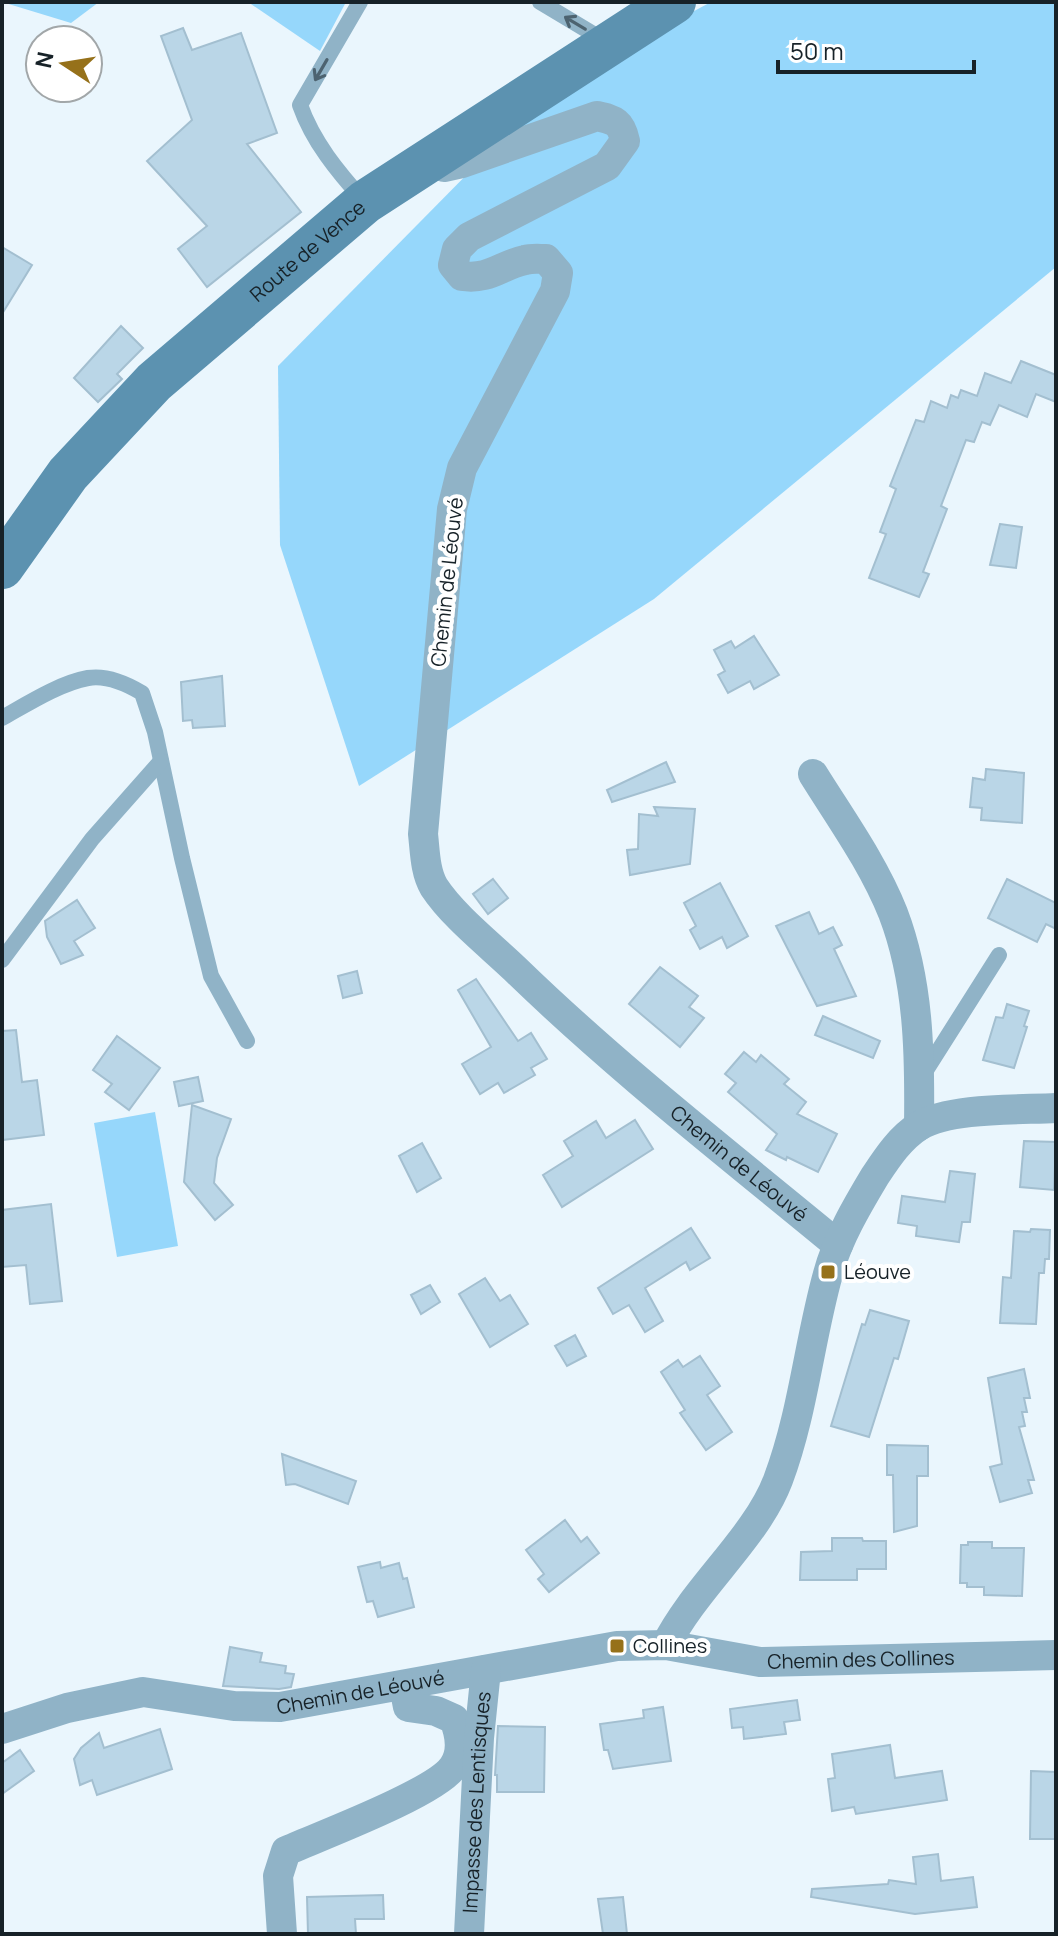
<svg xmlns="http://www.w3.org/2000/svg" width="1058" height="1936" font-family="Manrope,sans-serif">
<rect width="100%" height="100%" fill="#eaf6fd"/>
<g fill="#96d7fb">
<path d="M2 2H99L71 23Z"/>
<path d="M248 2H346L320 51Z"/>
<path d="M711 2H1056V267L654 599 359 786 280 545 278 366 554 86Z"/>
<path d="M155 1112 178 1246 117 1257 94 1123Z"/>
</g>
<g fill="#bad6e7" stroke="#a3bfd0" stroke-width="2">
<path d="M183 28 192 50 241 33 277 133 247 144 301 212 207 287 178 249 207 226 147 161 192 120 161 36Z"/>
<path d="M2 247 32 265 2 314Z"/>
<path d="M121 326 143 348 117 374 122 379 98 402 74 378Z"/>
<path d="M1021 361 1056 375V402L1036 394 1027 417 999 405 990 425 982 422 974 442 966 440 941 506 947 509 923 572 929 574 919 597 869 578 886 534 880 532 896 489 890 486 916 420 924 422 931 401 947 408 951 395 958 398 961 390 977 396 985 373 1011 383Z"/>
<path d="M1000 524 1022 527 1016 568 990 565Z"/>
<path d="M754 636 779 675 754 689 750 681 728 693 718 675 725 671 714 650 731 641 735 648Z"/>
<path d="M222 676 225 726 193 728 192 720 183 721 181 682Z"/>
<path d="M666 762 675 782 612 802 607 790Z"/>
<path d="M986 769 1024 773 1022 823 981 820 982 808 970 807 973 778 985 780Z"/>
<path d="M654 807 695 809 690 864 630 875 627 850 638 849 639 814 658 816Z"/>
<path d="M493 879 508 898 488 914 473 894Z"/>
<path d="M1007 879 1056 903V929L1046 924 1037 942 988 918Z"/>
<path d="M720 883 748 936 727 948 722 937 700 949 690 930 696 926 684 903Z"/>
<path d="M77 900 95 928 74 941 83 955 61 964 47 937 45 921Z"/>
<path d="M809 912 819 934 833 927 842 945 834 949 856 996 817 1006 776 926Z"/>
<path d="M660 967 698 996 689 1007 704 1018 680 1047 629 1004Z"/>
<path d="M357 971 362 993 343 998 338 976Z"/>
<path d="M476 979 518 1041 531 1033 547 1059 531 1068 535 1075 504 1093 498 1083 480 1094 462 1064 491 1047 458 990Z"/>
<path d="M1007 1004 1029 1011 1024 1026 1027 1027 1014 1068 983 1060 996 1017 1003 1018Z"/>
<path d="M823 1016 880 1041 873 1058 815 1035Z"/>
<path d="M16 1030 22 1082 37 1080 44 1135 2 1140V1031Z"/>
<path d="M117 1036 160 1068 129 1110 105 1092 112 1084 93 1070Z"/>
<path d="M744 1052 756 1062 761 1055 789 1079 784 1084 806 1102 797 1114 837 1134 818 1172 787 1157 786 1160 766 1150 777 1134 728 1092 736 1083 725 1074Z"/>
<path d="M198 1077 203 1101 179 1106 174 1082Z"/>
<path d="M192 1105 231 1119 217 1158 214 1183 233 1205 215 1220 184 1182Z"/>
<path d="M635 1120 653 1149 562 1207 543 1175 573 1156 564 1141 596 1121 606 1138Z"/>
<path d="M1024 1141 1056 1142 1054 1190 1020 1187Z"/>
<path d="M422 1143 441 1178 417 1192 399 1156Z"/>
<path d="M950 1171 975 1174 970 1222H962L959 1242 916 1236 917 1226 898 1223 902 1196 945 1202Z"/>
<path d="M51 1204 62 1301 30 1304 26 1265 2 1267V1210Z"/>
<path d="M691 1228 710 1258 690 1270 686 1262 645 1288 663 1321 645 1332 629 1305 613 1314 598 1288Z"/>
<path d="M1031 1229 1050 1230 1049 1259H1045L1044 1273H1039L1036 1324 1000 1323 1003 1277 1011 1278 1014 1231 1030 1232Z"/>
<path d="M485 1278 500 1301 510 1295 528 1324 490 1347 459 1294Z"/>
<path d="M430 1285 440 1302 421 1314 411 1295Z"/>
<path d="M870 1310 909 1321 898 1359 894 1358 869 1437 831 1426 862 1324 865 1325Z"/>
<path d="M575 1335 586 1356 567 1366 555 1346Z"/>
<path d="M700 1356 720 1386 707 1395 732 1432 706 1450 680 1413 685 1410 661 1372 678 1360 683 1367Z"/>
<path d="M1024 1369 1030 1398H1024L1027 1412H1022L1025 1426 1019 1427 1034 1480H1028L1032 1493 1000 1502 990 1467 1002 1464 988 1378Z"/>
<path d="M887 1445 928 1446V1476H917V1526L894 1532 893 1475H887Z"/>
<path d="M282 1454 356 1481 348 1504 295 1484 286 1485Z"/>
<path d="M565 1520 581 1542 587 1537 599 1553 549 1592 538 1579 544 1574 526 1550Z"/>
<path d="M832 1538H862L863 1541H886V1569H857V1580H800L801 1552 832 1551Z"/>
<path d="M968 1542H992V1548H1024L1022 1596 984 1595V1587H967V1583H960L961 1545H968Z"/>
<path d="M380 1562 381 1568 399 1563 403 1579 407 1578 414 1607 378 1617 373 1601 367 1602 358 1567Z"/>
<path d="M230 1647 262 1653 260 1662 286 1666 285 1673 294 1674 291 1687 279 1689 223 1686Z"/>
<path d="M797 1700 800 1720 784 1722 786 1734 744 1739 743 1727 732 1728 730 1709Z"/>
<path d="M663 1707 671 1761 613 1769 608 1750H604L600 1724 644 1718 643 1710Z"/>
<path d="M498 1726 545 1727 544 1792H497V1775H495Z"/>
<path d="M160 1729 172 1769 97 1795 92 1780 80 1785 74 1759 81 1748 99 1733 104 1748Z"/>
<path d="M890 1745 895 1778 942 1771 947 1800 856 1814 854 1807 832 1811 828 1779 835 1778 832 1754Z"/>
<path d="M20 1750 34 1771 2 1794V1763Z"/>
<path d="M1031 1771 1056 1772V1839H1030Z"/>
<path d="M938 1854 941 1881 973 1877 977 1907 915 1914 811 1897 812 1889 888 1884 889 1880 916 1884 913 1857Z"/>
<path d="M383 1895 384 1919H355L356 1934H308L307 1897Z"/>
<path d="M623 1897 627 1934H603L598 1899Z"/>
</g>
<g fill="none" stroke-linecap="round" stroke-linejoin="round">
<g stroke="#90b3c7" stroke-width="16">
<path d="M360 2 300 105C313 142 338 172 364 201"/>
<path d="M540 2 605 41"/>
<path d="M2 718C27 704 60 683 88 678 106 675 127 684 142 693L155 732 182 858 211 976 247 1041"/>
<path d="M2 960 92 839 161 761"/>
<path d="M923 1075 999 955"/>
</g>
<g stroke="#90b3c7" stroke-width="30">
<path id="s1" d="M431 160 444 167 462 163 597 116C615 120 621 122 625 141L607 166 469 237 457 249 453 265 462 276C490 280 501 265 525 260 532 258 539 259 546 259L558 273 555 291 462 468 452 509 423 834C425 851 425 872 434 887 453 916 490 945 515 969 617 1068 729 1155 838 1245"/>
<path d="M813 774C841 819 873 863 893 913 919 981 920 1054 919 1126"/>
<path d="M666 1645C695 1587 756 1538 778 1480 803 1414 809 1342 828 1274 837 1240 857 1206 875 1176 887 1158 900 1138 919 1126 950 1107 1019 1110 1056 1108"/>
<path id="s2" d="M2 1729 67 1708 143 1692 234 1706 280 1707 617 1646 666 1645 760 1662 1056 1655"/>
<path d="M282 1934 278 1876 286 1851C320 1836 435 1793 453 1767 464 1752 460 1734 454 1719L436 1711 408 1707 404 1686"/>
<path id="s3" d="M469 1934 479 1738 486 1670"/>
</g>
<path stroke="#5c92b0" stroke-width="44" id="s4" d="M2 567 68 474 154 382 365 202 674 2"/>
</g>
<defs><path id="oneway-shaft" d="M-6 0H5M1.5-3L5.5 0L1.5 3" fill="none" stroke-width="1.6" stroke-linecap="round" stroke-linejoin="round" transform="scale(2)"/></defs>
<g stroke="#4d6370">
<use href="#oneway-shaft" transform="translate(575 23) rotate(-149)"/>
<use href="#oneway-shaft" transform="translate(321 70) rotate(120)"/>
</g>
<g fill="#96711a" stroke="#fff" stroke-width="3">
<rect x="820" y="1264" width="16" height="16" rx="4"/>
<rect x="609" y="1638" width="16" height="16" rx="4"/>
</g>
<g text-anchor="middle" stroke-width="8" stroke-linejoin="round" paint-order="stroke">
<g font-size="20" fill="#172228" stroke="#fff">
<text dy="7" stroke="none"><textPath href="#s4" startOffset="442">Route de Vence</textPath></text>
<text transform="translate(447 582) rotate(-84)" y="7">Chemin de Léouvé</text>
<text dy="7" stroke="none"><textPath href="#s1" startOffset="1610">Chemin de Léouvé</textPath></text>
<text dy="7" stroke="none"><textPath href="#s2" startOffset="872">Chemin des Collines</textPath></text>
<text dy="7" stroke="none"><textPath href="#s2" startOffset="366">Chemin de Léouvé</textPath></text>
<text dy="7" stroke="none"><textPath href="#s3" startOffset="132">Impasse des Lentisques</textPath></text>
</g>
<g font-size="20" fill="#172228" stroke="#fff" text-anchor="start">
<text x="844" y="1279">Léouve</text>
<text x="633" y="1653">Collines</text>
</g>
</g>
<rect width="1058" height="1936" fill="none" stroke="#172228" stroke-width="8"/>
<g transform="translate(64 64) rotate(282)"><circle r="38" fill="#ffffff" stroke="#a2a7a9" stroke-width="2"/>
<path d="M0-6L14 30L0 20L-14 30Z" fill="#96711a"/>
<text y="-12" font-size="22" font-weight="bold" text-anchor="middle" fill="#172228">N</text>
</g>
<path d="M778 60v12h196v-12" fill="none" stroke="#172228" stroke-width="4"/>
<text x="790" y="60" font-size="24" fill="#172228" stroke="#ffffff" stroke-width="6" paint-order="stroke">50 m</text>
</svg>
